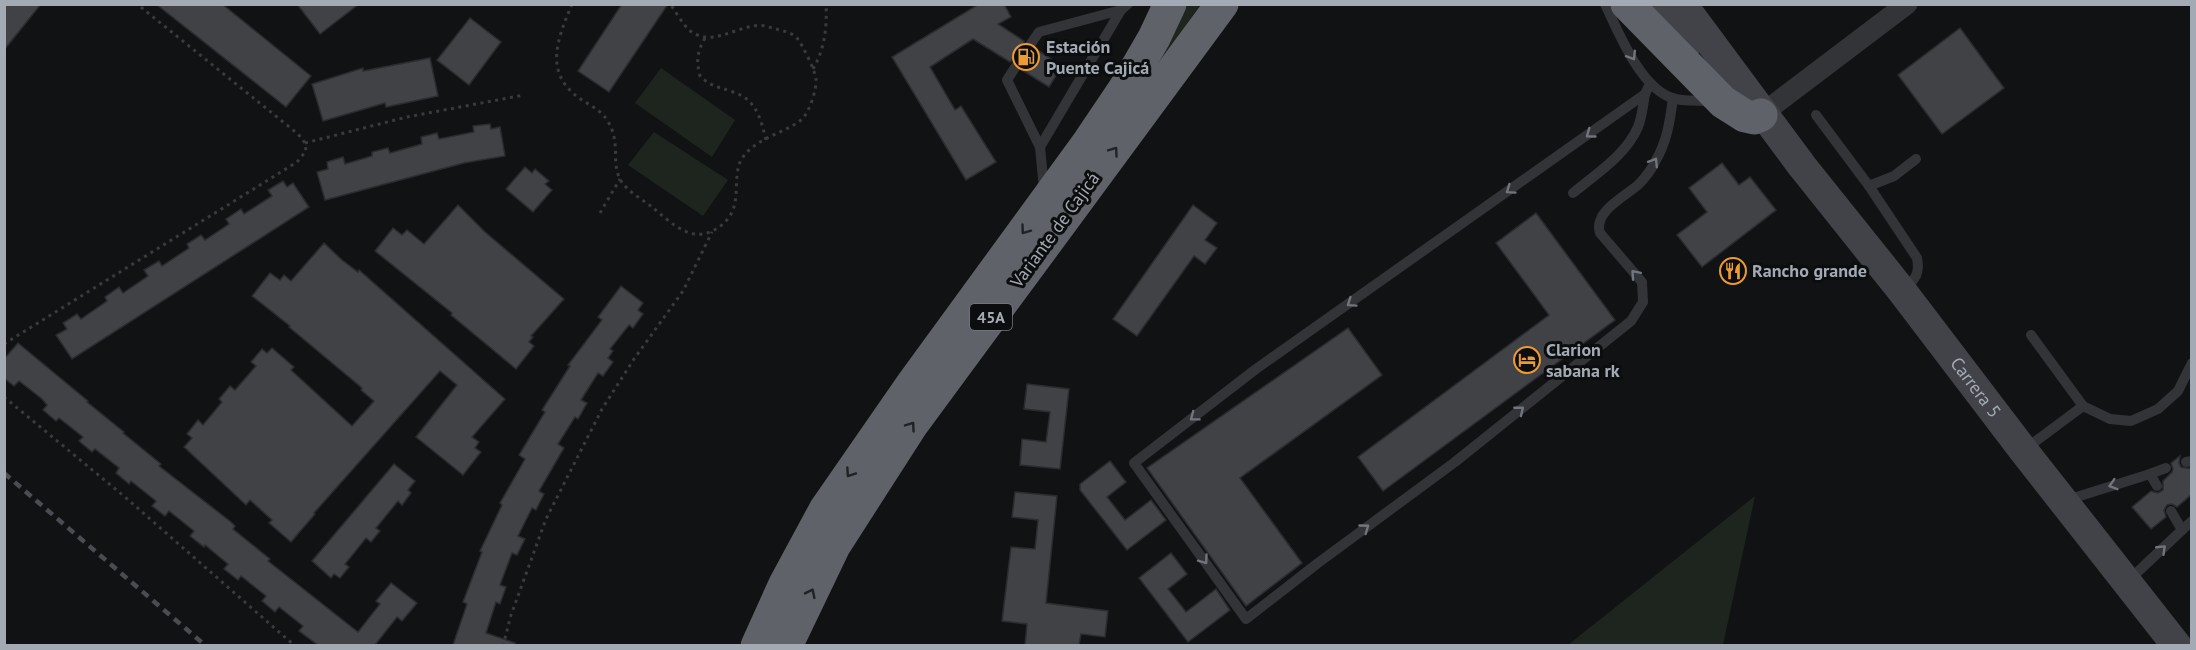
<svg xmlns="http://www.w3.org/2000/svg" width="2196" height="650" font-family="'PT Sans',sans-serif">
<rect width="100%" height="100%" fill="#111213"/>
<g fill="#1e251e">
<path d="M1185 5H1200L1155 68Z"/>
<path d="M661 68 735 120 712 157 635 103Z"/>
<path d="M654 132 728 180 703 216 628 165Z"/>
<path d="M1755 496 1723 645H1568Z"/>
</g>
<g fill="#404246" stroke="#2b2c2f" stroke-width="1.5">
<path d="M4 4H41L4 50Z"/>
<path d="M156 4H222L311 76 286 107Z"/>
<path d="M297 4H359L320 34Z"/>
<path d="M622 4H668L609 92 578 71Z"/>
<path d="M979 4H1004L1011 17 998 24 1024 41 1023 48 1026 51 1033 52 1036 49 1062 66 1049 87 1022 70 1023 63 1020 59H1013L1010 62 973 39 930 67 955 110 961 106 996 162 966 180 892 57Z"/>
<path d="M470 18 501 42 469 85 437 60Z"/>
<path d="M1960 28 2004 88 1942 134 1898 75Z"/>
<path d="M430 58 438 96 386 107 385 103 323 121 312 84 363 68V71Z"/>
<path d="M490 124 491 129 500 127 505 156 464 163 325 200 317 172 328 169 327 162 343 157 345 164 372 156V152L388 148 390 153 422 144 421 137 437 133 439 139 474 132 473 126Z"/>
<path d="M1722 163 1739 185 1750 177 1776 210 1702 267 1677 235 1707 212 1689 188Z"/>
<path d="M525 167 532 173 535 169 549 181 545 184 552 190 533 212 506 189Z"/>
<path d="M283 181 287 187 293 183 309 207 72 359 56 335 67 329 63 323 77 314 81 319 107 301 105 297 119 287 123 293 148 276 144 270 159 261 162 266 189 248 187 244 201 235 205 240 229 224 226 219 241 209 244 214 272 196 268 190Z"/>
<path d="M458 205 485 232 564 299 531 336 533 337 529 342 534 346 516 369 451 315 452 313 375 251 393 228 402 235 407 230 424 244Z"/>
<path d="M1193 205 1217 223 1205 240 1217 248 1205 264 1194 256 1137 336 1113 319Z"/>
<path d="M1536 213 1615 320 1383 491 1358 457 1549 315 1496 243Z"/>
<path d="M324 243 342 260 358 272 359 270 505 399 472 437 479 442 475 448 481 452 463 475 416 437 457 385 440 371 314 513 315 514 291 542 269 523 272 520 250 500 246 505 184 447 192 438 187 434 198 420 203 425 222 402 219 399 230 386 235 390 256 366 251 362 262 349 267 353 272 348 294 367 291 370 352 426 374 401 361 390 362 388 289 327 290 326 252 296 270 273 280 280 284 275 291 281Z"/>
<path d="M621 286 643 303 638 310 643 314 633 328 629 325 610 349 613 351 608 358 613 362 603 376 598 373 581 400 587 403 578 419 575 417 558 444 564 448 539 491 544 494 536 510 532 508 518 536 525 539 517 555 512 553 500 585 506 587 500 604 496 602 486 633 515 643V645H453L467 604 463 602 482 552 480 551 502 505 500 503 525 459 519 455 545 412 542 410 570 366 568 365 602 320 598 317Z"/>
<path d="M1348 328 1382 375 1240 478 1302 563 1246 606 1147 468Z"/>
<path d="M18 343 88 401 87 402 124 432 123 433 161 464 159 466 231 522 235 526 233 529 270 559 268 561 358 632 380 604 376 601 391 583 417 603 402 621 397 617 375 645H318L299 631 303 626 279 607 275 612 262 601 266 596 241 576 238 580 224 569 228 564 205 545 204 547 190 536 194 531 169 511 165 516 152 506 156 501 131 481 129 484 116 473 119 468 95 449 92 452 79 441 83 437 59 418 56 421 43 410 47 405 42 399 19 381 14 386 4 378V359Z"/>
<path d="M1027 384 1069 389 1060 469 1020 465 1022 439 1046 442 1050 412 1024 409Z"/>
<path d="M2180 456 2179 463 2181 467 2192 469V494L2177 507 2172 504 2167 505 2164 510 2166 517 2151 529 2132 507 2151 491 2158 493 2163 490V481L2172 472 2173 469 2171 463Z"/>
<path d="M1110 461 1126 482 1107 497 1125 520 1151 500 1166 520 1127 550 1080 490V484Z"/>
<path d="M394 464 415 481 408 490 411 493 402 505 398 501 376 528 380 531 371 542 366 538 345 564 349 567 340 578 334 574 331 578 312 561Z"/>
<path d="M1015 492 1057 496 1046 603 1108 611 1105 637 1081 634 1079 645H1025L1027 624 1002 621 1011 547 1035 549 1038 520 1012 517Z"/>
<path d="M1171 553 1187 574 1168 589 1186 612 1216 589 1230 610 1188 642 1139 578Z"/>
</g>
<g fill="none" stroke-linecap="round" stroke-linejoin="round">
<g stroke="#393b3f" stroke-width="3" stroke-dasharray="3 4.5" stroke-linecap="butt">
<path d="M572 4C558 38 543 72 579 98 589 105 601 110 607 120 622 143 610 162 621 181 628 192 642 199 652 207 662 215 673 226 685 231 701 240 723 229 731 214 740 198 733 176 741 160 753 139 783 134 801 120 809 114 817 89 816 79 815 70 802 44 797 38 791 32 783 31 776 29 769 27 761 24 754 26 731 29 711 47 689 30 682 23 676 12 670 4"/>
<path d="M705 38C697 52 696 61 700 76 711 87 720 87 733 92 756 99 761 119 766 140"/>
<path d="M813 69C825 48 827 28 826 4"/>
<path d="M305 143 407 117 524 95"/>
<path d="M600 213 620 179"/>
<path d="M4 344 297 162 306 151 305 143 298 134 137 4"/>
<path d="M4 397 125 497 295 646"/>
<path d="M503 646 511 615 546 519 602 409 634 359 683 291 712 232"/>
</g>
<g stroke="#333438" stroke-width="10">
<path d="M1605 4C1619 33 1640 87 1672 98 1683 102 1699 100 1710 101"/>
<path d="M1030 45 1039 32 1121 10"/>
<path d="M1016 66 1007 80 1040 147"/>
<path d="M1650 84 1645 94 1256 369 1134 463 1246 619 1318 563 1455 462 1631 321 1643 302 1642 282 1600 233C1593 212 1624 197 1638 185 1644 179 1651 170 1655 162 1667 142 1670 121 1673 98"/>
<path d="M1816 115 1869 186"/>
<path d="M1044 189 1040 147 1121 10 1128 4"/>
<path d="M1573 193C1596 174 1626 155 1638 127 1642 117 1643 105 1645 94"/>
<path d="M1904 289C1916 279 1920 273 1917 258L1869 186 1894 176 1916 159"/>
<path d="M2083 406 2110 419 2131 421 2158 409 2178 391 2192 363"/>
<path d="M2024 450 2083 406 2031 335"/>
<path d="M2186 462 2192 461"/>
<path d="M2150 474 2166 468"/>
<path d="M2067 500 2150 474 2157 486"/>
<path d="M2182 530 2192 521"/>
<path d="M2127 582 2182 530 2171 511"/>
</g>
<path stroke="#333438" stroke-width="21" d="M1763 113 1907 4"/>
<g stroke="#414348" stroke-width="30">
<path d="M1655 4 1690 41"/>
<path id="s1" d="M1682 4 1802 166 1902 291 2023 450 2177 646"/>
</g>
<g stroke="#5f6269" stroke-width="33">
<path d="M1627 4 1723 102 1745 116 1754 118 1761 115"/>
<path d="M757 646 785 584 825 510 913 383 1088 143 1125 88 1154 38 1170 4"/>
<path d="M786 646 834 546 911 426 1222 4"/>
</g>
<path stroke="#4a4c51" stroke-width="4.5" stroke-dasharray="8 6" stroke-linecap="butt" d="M4 473 206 646"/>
</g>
<defs><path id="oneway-chevron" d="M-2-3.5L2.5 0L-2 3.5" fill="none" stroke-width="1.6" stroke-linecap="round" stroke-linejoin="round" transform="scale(1.5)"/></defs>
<g stroke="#71757c">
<use href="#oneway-chevron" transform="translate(1632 56) rotate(58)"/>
<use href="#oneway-chevron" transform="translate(1590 134) rotate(144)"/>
<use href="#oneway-chevron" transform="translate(1654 162) rotate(-58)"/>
<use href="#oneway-chevron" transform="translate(1510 190) rotate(145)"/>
<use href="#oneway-chevron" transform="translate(1635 274) rotate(-131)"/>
<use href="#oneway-chevron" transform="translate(1351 303) rotate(145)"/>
<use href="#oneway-chevron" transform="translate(1520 410) rotate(-39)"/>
<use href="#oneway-chevron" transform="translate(1194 417) rotate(143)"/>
<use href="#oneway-chevron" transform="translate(2113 485) rotate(163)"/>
<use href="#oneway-chevron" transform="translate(1365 528) rotate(-36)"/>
<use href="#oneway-chevron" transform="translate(2162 549) rotate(-44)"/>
<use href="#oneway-chevron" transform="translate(1204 560) rotate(54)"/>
</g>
<g stroke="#212225">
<use href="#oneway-chevron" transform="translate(1114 151) rotate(-54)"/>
<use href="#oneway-chevron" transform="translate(1025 230) rotate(126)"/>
<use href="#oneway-chevron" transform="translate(911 426) rotate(-55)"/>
<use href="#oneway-chevron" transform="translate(850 473) rotate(124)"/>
<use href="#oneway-chevron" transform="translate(811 593) rotate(-64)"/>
</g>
<defs>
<symbol id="fuel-ring" viewBox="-11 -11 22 22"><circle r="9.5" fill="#0c0d0e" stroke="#ed9b30" stroke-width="1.5"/><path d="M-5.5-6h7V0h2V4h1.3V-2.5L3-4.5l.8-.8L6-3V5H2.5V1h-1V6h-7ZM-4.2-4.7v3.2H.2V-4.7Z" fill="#ed9b30"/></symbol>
<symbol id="restaurant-ring" viewBox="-11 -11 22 22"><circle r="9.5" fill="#0c0d0e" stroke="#ed9b30" stroke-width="1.5"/><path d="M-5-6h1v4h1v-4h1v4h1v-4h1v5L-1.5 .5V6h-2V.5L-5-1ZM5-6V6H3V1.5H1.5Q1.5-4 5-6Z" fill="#ed9b30"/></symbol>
<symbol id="hotel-ring" viewBox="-11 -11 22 22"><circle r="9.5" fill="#0c0d0e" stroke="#ed9b30" stroke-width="1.5"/><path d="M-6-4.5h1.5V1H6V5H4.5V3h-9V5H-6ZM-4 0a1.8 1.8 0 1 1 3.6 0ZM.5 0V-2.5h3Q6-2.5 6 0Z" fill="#ed9b30"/></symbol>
</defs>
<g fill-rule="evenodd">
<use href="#fuel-ring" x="1011" y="42" width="30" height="30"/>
<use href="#restaurant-ring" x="1718" y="256" width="30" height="30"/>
<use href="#hotel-ring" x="1512" y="345" width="30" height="30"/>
</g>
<g text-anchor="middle" stroke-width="6" stroke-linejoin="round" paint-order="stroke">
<rect fill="#0c0d0e" stroke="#767b82" stroke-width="1.5" x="970" y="304" width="42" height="26" rx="4.5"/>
<g font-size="16" font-weight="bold" fill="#a3aab3">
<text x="991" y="323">45A</text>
</g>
<g font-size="18" font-weight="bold" fill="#a3aab3" stroke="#0c0d0e" text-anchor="start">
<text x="1046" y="53">Estación<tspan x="1046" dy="21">Puente Cajicá</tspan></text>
<text x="1752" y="277">Rancho grande</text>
<text x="1546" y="356">Clarion<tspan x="1546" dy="21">sabana rk</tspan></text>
</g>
<g font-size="18" fill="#a3aab3" stroke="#0c0d0e">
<text transform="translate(1055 230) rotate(-54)" y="6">Variante de Cajicá</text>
<text dy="6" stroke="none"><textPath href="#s1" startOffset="483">Carrera 5</textPath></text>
</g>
</g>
<rect width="2196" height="650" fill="none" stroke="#a3aab3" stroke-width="12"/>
</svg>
